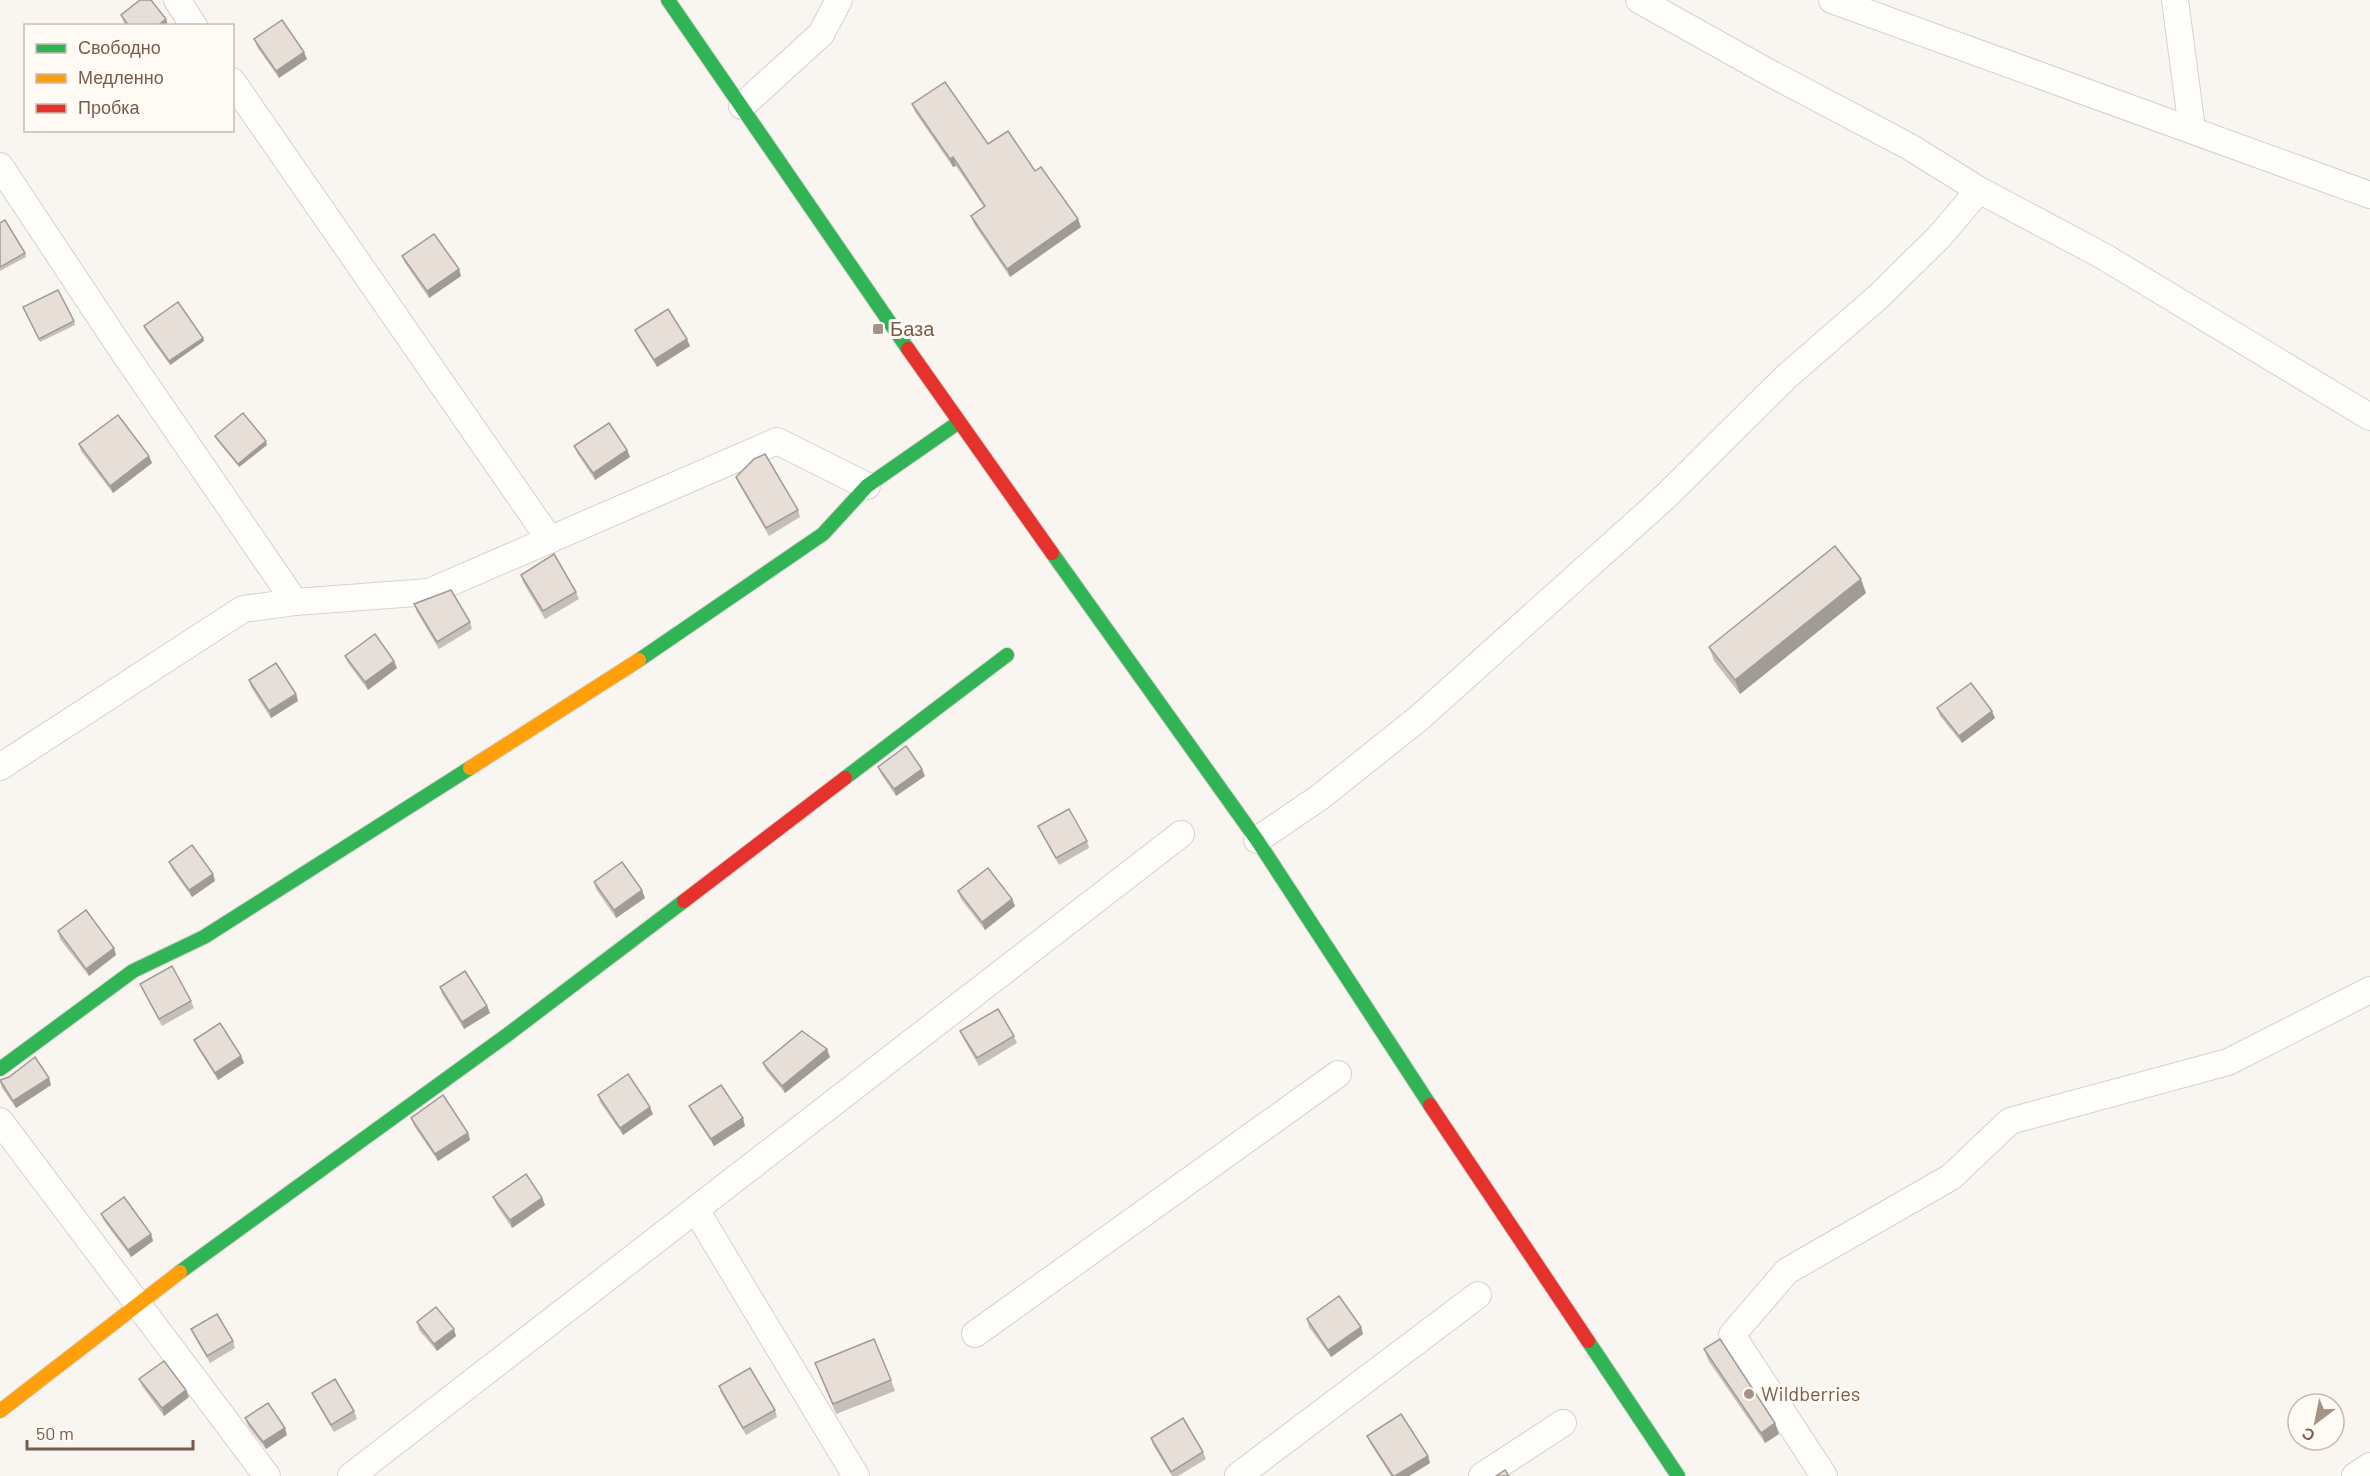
<svg xmlns="http://www.w3.org/2000/svg" width="2370" height="1476" font-family="Barlow,sans-serif">
<rect width="100%" height="100%" fill="#f9f5f0"/>
<g fill="none" stroke-linecap="round" stroke-linejoin="round">
<defs>
<g id="street">
<path d="M177 0 194 26"/>
<path d="M1639 0 1768 72 1910 147 1979 190 2103 256 2370 417"/>
<path d="M1832 0 2370 195"/>
<path d="M2175 0 2192 129"/>
<path d="M232 81 550 540"/>
<path d="M742 106 821 34 839 0"/>
<path d="M0 166 120 347 295 602"/>
<path d="M0 767 243 609 295 602 429 592 777 441 867 486"/>
<path d="M1257 840 1320 797 1419 718 1664 498 1786 377 1879 296 1939 237 1979 190"/>
<path d="M0 1121 267 1476"/>
<path d="M696 1210 856 1476"/>
<path d="M975 1334 1338 1074"/>
<path d="M351 1476 1181 834"/>
<path d="M1238 1476 1478 1295"/>
<path d="M1482 1476 1563 1423"/>
<path d="M1824 1476 1732 1335 1787 1271 1951 1177 2010 1121 2228 1062 2370 990"/>
<path d="M2355 1476 2370 1466"/>
</g>
<g id="fast">
<path d="M668 0 908 349"/>
<path d="M1052 553 1257 840 1430 1105"/>
<path d="M639 660 823 534 867 486 959 422"/>
<path d="M845 778 1007 655"/>
<path d="M0 1069 133 971 204 937 470 768"/>
<path d="M180 1272 507 1035 684 901"/>
<path d="M1588 1341 1678 1476"/>
</g>
<g id="slow">
<path d="M470 768 639 660"/>
<path d="M0 1411 180 1272"/>
</g>
<g id="jam">
<path d="M908 349 1052 553"/>
<path d="M684 901 845 778"/>
<path d="M1430 1105 1588 1341"/>
</g>
</defs>
<use href="#street" stroke="#d7d1cb" stroke-width="28"/>
<use href="#fast" stroke="#d9d2cb" stroke-width="16"/>
<use href="#slow" stroke="#d9d2cb" stroke-width="16"/>
<use href="#jam" stroke="#d9d2cb" stroke-width="16"/>
<use href="#street" stroke="#fefefd" stroke-width="26"/>
<use href="#fast" stroke="#30b455" stroke-width="14"/>
<use href="#slow" stroke="#ff9f0a" stroke-width="14"/>
<use href="#jam" stroke="#e5322d" stroke-width="14"/>
</g>
<g fill="#c6bfb9">
<path d="M121 15 166 19 168 26H126L124 23Z"/>
<path d="M254 39 307 59 279 78 257 47Z"/>
<path d="M912 104 988 144 1035 171 1078 219 1081 227 1010 277 974 224 971 216 984 207 956 166 953 167 915 112Z"/>
<path d="M0 223 25 253 26 257 0 271Z"/>
<path d="M402 256 459 269 461 276 429 298 405 263Z"/>
<path d="M23 307 74 321 75 325 40 342Z"/>
<path d="M144 326 203 338 204 341 170 365 145 330Z"/>
<path d="M635 330 690 346 657 367 638 337Z"/>
<path d="M215 436 267 445 239 467 216 439Z"/>
<path d="M79 444 149 456 152 463 113 493 81 451Z"/>
<path d="M574 446 627 450 630 457 595 480 577 453Z"/>
<path d="M736 477 798 510 800 517 769 536 739 484Z"/>
<path d="M521 575 576 592 579 599 545 619 523 582Z"/>
<path d="M1866 593 1740 694 1714 661 1709 647Z"/>
<path d="M414 604 470 622 472 629 439 649 417 612Z"/>
<path d="M345 656 397 668 368 690 348 663Z"/>
<path d="M249 680 296 694 298 701 271 718 251 687Z"/>
<path d="M1937 708 1995 718 1962 743 1940 716Z"/>
<path d="M878 767 925 776 896 796 881 774Z"/>
<path d="M1038 826 1087 841 1089 848 1059 865 1041 833Z"/>
<path d="M169 862 213 874 215 881 192 897 172 869Z"/>
<path d="M594 882 645 898 616 918 596 889Z"/>
<path d="M958 891 1012 899 1015 906 985 930 961 899Z"/>
<path d="M58 931 116 955 89 976 60 939Z"/>
<path d="M140 984 191 1001 194 1008 162 1026 143 991Z"/>
<path d="M440 987 487 1006 490 1013 464 1029 442 994Z"/>
<path d="M960 1031 1014 1036 1017 1043 979 1066 963 1038Z"/>
<path d="M194 1040 241 1056 244 1063 218 1080 197 1047Z"/>
<path d="M830 1057 785 1093 766 1070 763 1063Z"/>
<path d="M0 1082 51 1085 16 1108 2 1088Z"/>
<path d="M598 1095 653 1114 623 1135 600 1102Z"/>
<path d="M689 1106 745 1126 714 1146 692 1113Z"/>
<path d="M411 1118 468 1133 470 1140 438 1161 414 1126Z"/>
<path d="M493 1197 542 1198 545 1205 512 1228 496 1204Z"/>
<path d="M101 1214 151 1234 153 1241 131 1257 104 1221Z"/>
<path d="M1307 1319 1361 1327 1363 1334 1331 1357 1309 1327Z"/>
<path d="M417 1322 456 1336 437 1351 419 1330Z"/>
<path d="M191 1329 233 1341 235 1348 210 1363 194 1336Z"/>
<path d="M1704 1349 1775 1423 1779 1434 1765 1443 1708 1360Z"/>
<path d="M815 1363 891 1380 895 1391 836 1414Z"/>
<path d="M139 1379 189 1397 164 1416 142 1386Z"/>
<path d="M719 1386 775 1410 777 1417 746 1435 721 1393Z"/>
<path d="M312 1393 354 1411 357 1419 334 1432 315 1400Z"/>
<path d="M245 1418 287 1435 266 1449 248 1426Z"/>
<path d="M1367 1436 1428 1456 1430 1463 1409 1476H1391L1370 1443Z"/>
<path d="M1151 1438 1203 1452 1206 1459 1178 1476H1172L1153 1445Z"/>
</g>
<g fill="#a19b96">
<path d="M166 19 168 26H157Z"/>
<path d="M304 52 307 59 279 78 276 71Z"/>
<path d="M953 157 956 166 953 167 950 159Z"/>
<path d="M1078 219 1081 227 1010 277 1007 269Z"/>
<path d="M459 269 461 276 429 298 427 291Z"/>
<path d="M203 338 204 341 170 365 169 361Z"/>
<path d="M687 339 690 346 657 367 654 360Z"/>
<path d="M266 441 267 445 239 467 238 464Z"/>
<path d="M627 450 630 457 595 480 593 473Z"/>
<path d="M149 456 152 463 113 493 110 486Z"/>
<path d="M1861 579 1866 593 1740 694 1735 680Z"/>
<path d="M394 661 397 668 368 690 365 682Z"/>
<path d="M296 694 298 701 271 718 269 711Z"/>
<path d="M1992 711 1995 718 1962 743 1959 736Z"/>
<path d="M922 769 925 776 896 796 894 789Z"/>
<path d="M213 874 215 881 192 897 189 890Z"/>
<path d="M642 890 645 898 616 918 614 910Z"/>
<path d="M1012 899 1015 906 985 930 982 922Z"/>
<path d="M114 948 116 955 89 976 86 969Z"/>
<path d="M487 1006 490 1013 464 1029 462 1022Z"/>
<path d="M827 1049 830 1057 785 1093 782 1086Z"/>
<path d="M241 1056 244 1063 218 1080 215 1073Z"/>
<path d="M49 1078 51 1085 16 1108 13 1101Z"/>
<path d="M650 1107 653 1114 623 1135 620 1128Z"/>
<path d="M743 1118 745 1126 714 1146 711 1139Z"/>
<path d="M468 1133 470 1140 438 1161 435 1154Z"/>
<path d="M542 1198 545 1205 512 1228 510 1220Z"/>
<path d="M151 1234 153 1241 131 1257 128 1250Z"/>
<path d="M1361 1327 1363 1334 1331 1357 1328 1350Z"/>
<path d="M454 1329 456 1336 437 1351 434 1344Z"/>
<path d="M186 1390 189 1397 164 1416 162 1408Z"/>
<path d="M1775 1423 1779 1434 1765 1443 1761 1433Z"/>
<path d="M285 1428 287 1435 266 1449 263 1442Z"/>
<path d="M1428 1456 1430 1463 1409 1476H1395Z"/>
</g>
<g fill="#e6ded7" stroke="#a19b96" stroke-width="1.5">
<path d="M140 0H151L166 19 157 26H129L121 15Z"/>
<path d="M282 20 304 52 276 71 254 39Z"/>
<path d="M945 82 988 144 1008 131 1035 171 1041 167 1078 219 1007 269 971 216 985 206 953 157 950 159 912 104Z"/>
<path d="M5 220 25 253 0 267V223Z"/>
<path d="M434 234 459 269 427 291 402 256Z"/>
<path d="M58 290 74 321 39 339 23 307Z"/>
<path d="M178 302 203 338 169 361 144 326Z"/>
<path d="M668 309 687 339 654 360 635 330Z"/>
<path d="M243 413 266 441 238 464 215 436Z"/>
<path d="M118 415 149 456 110 486 79 444Z"/>
<path d="M609 423 627 450 593 473 574 446Z"/>
<path d="M765 454 798 510 766 528 736 477 754 459Z"/>
<path d="M1835 546 1861 579 1735 680 1709 647Z"/>
<path d="M554 554 576 592 543 611 521 575Z"/>
<path d="M451 590 470 622 437 642 414 604Z"/>
<path d="M375 634 394 661 365 682 345 656Z"/>
<path d="M276 663 296 694 269 711 249 680Z"/>
<path d="M1971 683 1992 711 1959 736 1937 708Z"/>
<path d="M906 746 922 769 894 789 878 767Z"/>
<path d="M1069 809 1087 841 1056 858 1038 826Z"/>
<path d="M192 845 213 874 189 890 169 862Z"/>
<path d="M622 862 642 890 614 910 594 882Z"/>
<path d="M988 868 1012 899 982 922 958 891Z"/>
<path d="M86 910 114 948 86 969 58 931Z"/>
<path d="M172 966 191 1001 159 1019 140 984Z"/>
<path d="M465 971 487 1006 462 1022 440 987Z"/>
<path d="M998 1009 1014 1036 977 1058 960 1031Z"/>
<path d="M220 1023 241 1056 215 1073 194 1040Z"/>
<path d="M802 1031 827 1049 782 1086 763 1063Z"/>
<path d="M35 1057 49 1078 13 1101 0 1080 9 1077Z"/>
<path d="M628 1074 650 1107 620 1128 598 1095Z"/>
<path d="M721 1085 743 1118 711 1139 689 1106Z"/>
<path d="M443 1095 468 1133 435 1154 411 1118Z"/>
<path d="M526 1174 542 1198 510 1220 493 1197Z"/>
<path d="M124 1197 151 1234 128 1250 101 1214Z"/>
<path d="M1339 1296 1361 1327 1328 1350 1307 1319Z"/>
<path d="M436 1307 454 1329 434 1344 417 1322Z"/>
<path d="M217 1314 233 1341 207 1356 191 1329Z"/>
<path d="M874 1339 891 1380 833 1404 815 1363Z"/>
<path d="M1720 1339 1775 1423 1761 1433 1704 1349Z"/>
<path d="M164 1361 186 1390 162 1408 139 1379Z"/>
<path d="M750 1368 775 1410 743 1428 719 1386Z"/>
<path d="M335 1379 354 1411 331 1425 312 1393Z"/>
<path d="M268 1403 285 1428 263 1442 245 1418Z"/>
<path d="M1401 1414 1428 1456 1395 1476H1393L1367 1436Z"/>
<path d="M1183 1418 1203 1452 1171 1472 1151 1438Z"/>
<path d="M1505 1470 1509 1476H1496Z"/>
</g>
<g fill="#a69286" stroke="#fffaf3" stroke-width="2">
<rect x="872" y="323" width="12" height="12" rx="3"/>
<circle cx="1749" cy="1394" r="6"/>
</g>
<g text-anchor="middle" stroke-width="6" stroke-linejoin="round" paint-order="stroke">
<g font-size="20" fill="#7a5c4d" stroke="#fffaf3" text-anchor="start">
<text x="890" y="336">База</text>
<text x="1761" y="1401">Wildberries</text>
</g>
</g>
<rect x="24" y="24" width="210" height="108" fill="#fffaf3" stroke="#cabbb1" stroke-width="1.5"/>
<rect x="36" y="44" width="30" height="9" fill="#30b455" stroke="#cabbb1" stroke-width="1.5"/>
<text x="78" y="54" font-size="18" fill="#7a5c4d">Свободно</text>
<rect x="36" y="74" width="30" height="9" fill="#ff9f0a" stroke="#cabbb1" stroke-width="1.5"/>
<text x="78" y="84" font-size="18" fill="#7a5c4d">Медленно</text>
<rect x="36" y="104" width="30" height="9" fill="#e5322d" stroke="#cabbb1" stroke-width="1.5"/>
<text x="78" y="114" font-size="18" fill="#7a5c4d">Пробка</text>
<g transform="translate(2316 1422) rotate(212)"><circle r="28" fill="#fffaf3" stroke="#cabbb1" stroke-width="1.5"/>
<path d="M0-4.5L10 22L0 15L-10 22Z" fill="#a69286"/>
<text y="-9" font-size="16" font-weight="bold" text-anchor="middle" fill="#7a5c4d">С</text>
</g>
<path d="M27 1440v9h166v-9" fill="none" stroke="#7a5c4d" stroke-width="3"/>
<text x="36" y="1440" font-size="18" fill="#7a5c4d" stroke="#fffaf3" stroke-width="4.5" paint-order="stroke">50 m</text>
</svg>
